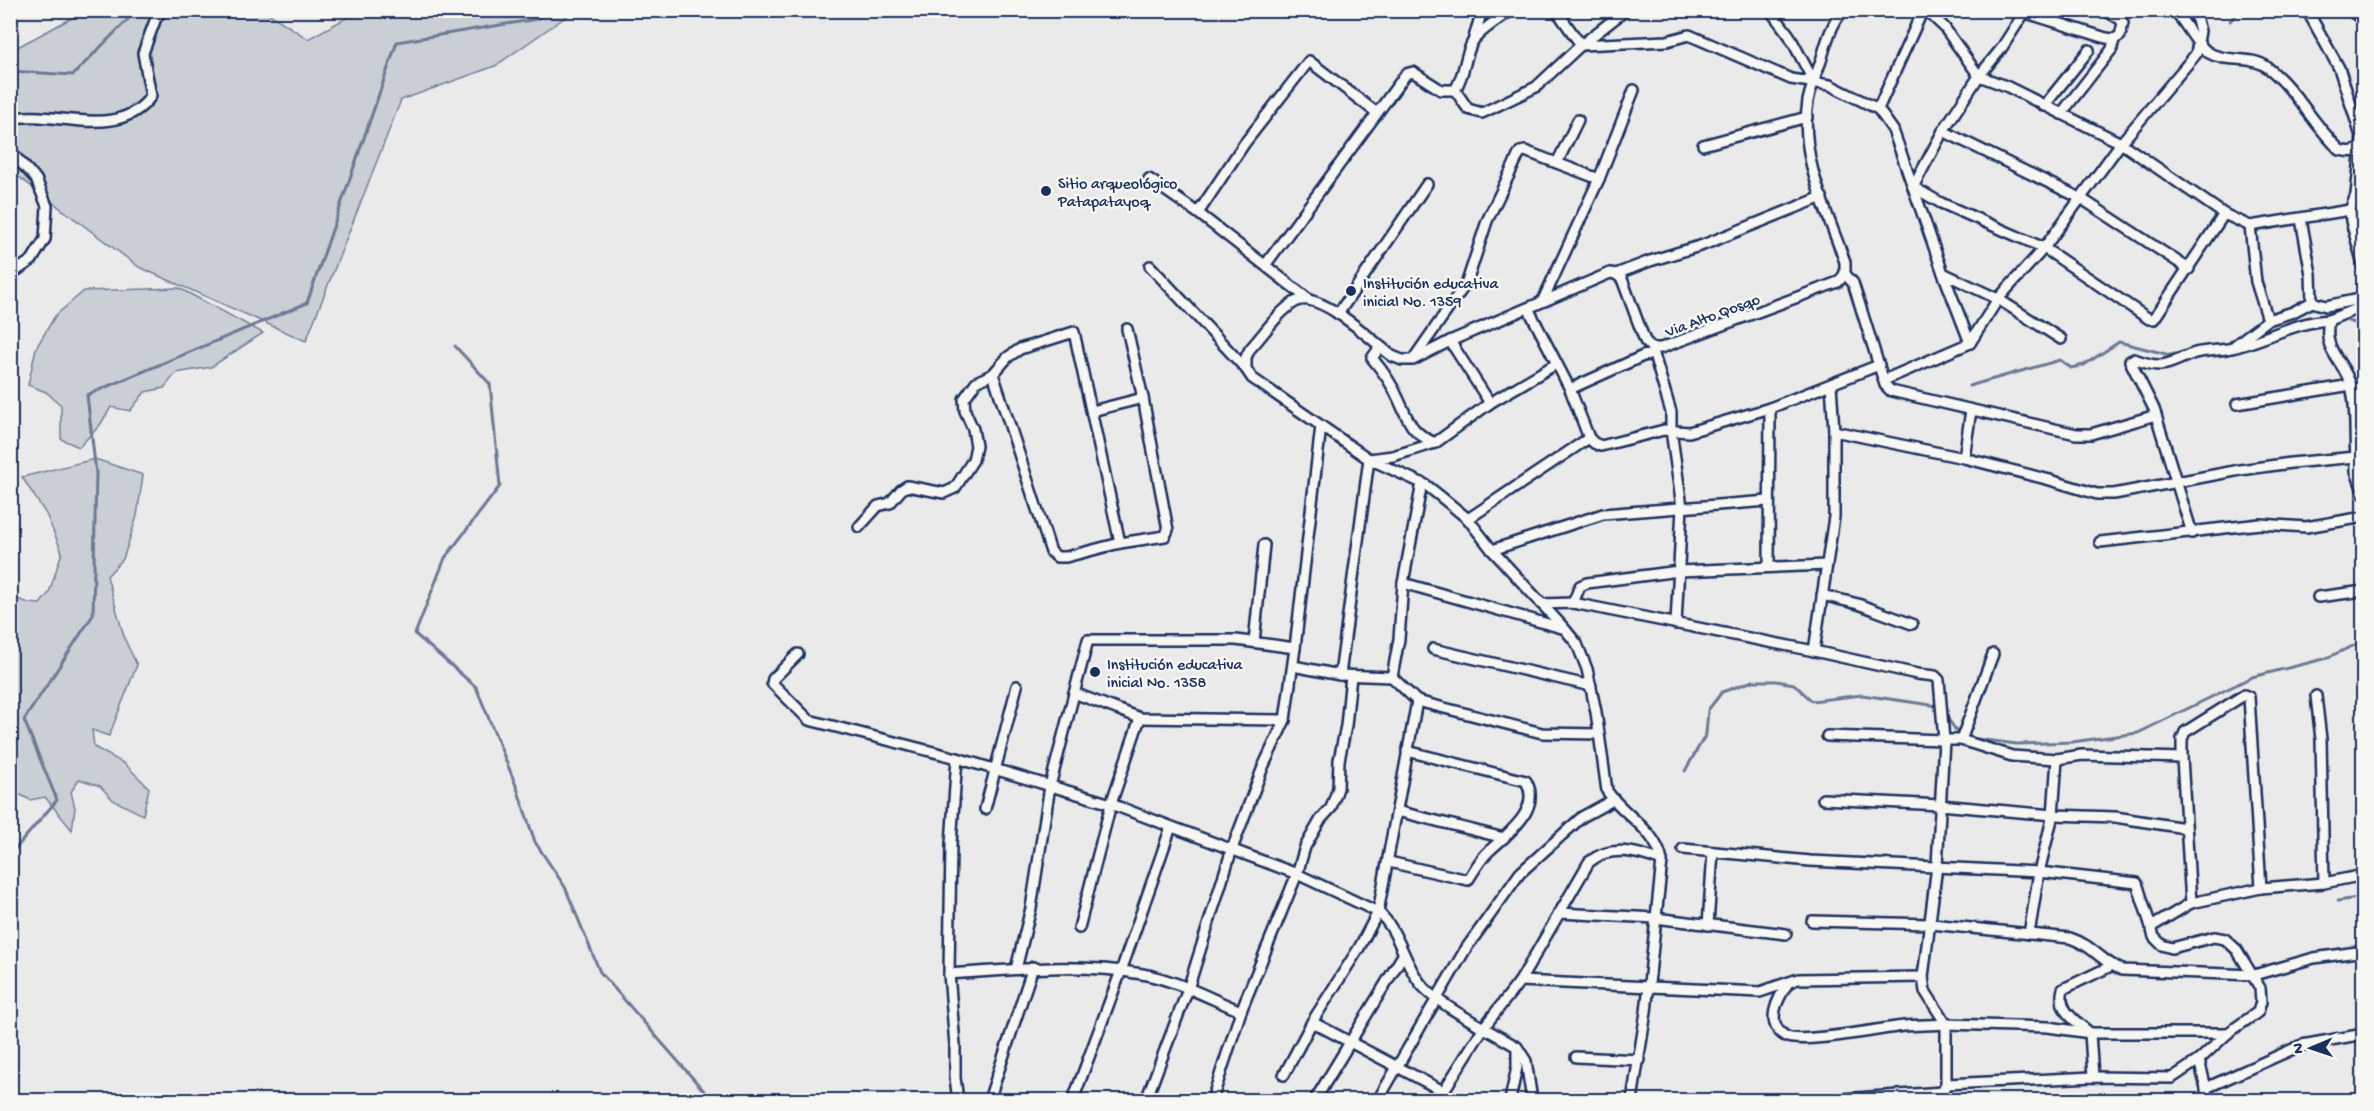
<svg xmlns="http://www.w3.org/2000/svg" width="2374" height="1111" font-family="'Gochi Hand',sans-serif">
<rect width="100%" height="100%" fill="#e9eae9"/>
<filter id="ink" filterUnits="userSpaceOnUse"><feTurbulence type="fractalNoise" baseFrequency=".0167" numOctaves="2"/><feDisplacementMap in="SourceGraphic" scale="12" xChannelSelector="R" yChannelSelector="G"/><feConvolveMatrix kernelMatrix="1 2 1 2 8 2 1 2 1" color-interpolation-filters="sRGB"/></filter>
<g filter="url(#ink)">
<g fill="#caced5" stroke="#727e9a" stroke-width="1.5">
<path d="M85 11H265L308 39 359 11H574L495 66 401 100 306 341 139 267 11 171 10 51Z"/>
<path d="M179 288 263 333 211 367 176 373 164 388 145 392 130 411 111 407 100 425 79 447 61 439V405L46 392 28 385 36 348 55 316 84 291Z"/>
<path d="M95 459 143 475 137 516 123 559 107 576 125 640 137 665 109 736 92 730 94 747 125 764 149 788 143 815 113 800 100 786 79 779 71 792 75 808 72 830 45 797 30 800 11 790V597L29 603 40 604 49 593 62 552 46 514 22 477Z"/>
</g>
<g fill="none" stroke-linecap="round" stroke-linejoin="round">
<g stroke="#6c7995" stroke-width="3">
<path d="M2230 21 2241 10"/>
<path d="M10 71 73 75 137 10"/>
<path d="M2348 321 2364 326"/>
<path d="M2255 335 2297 322"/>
<path d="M455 346 490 384 500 486 445 558 415 634 476 687 517 788 535 842 565 887 600 972 704 1091"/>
<path d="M1969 386 2060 360 2071 368 2084 365 2119 342 2170 355 2189 351"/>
<path d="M1944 713 1959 735"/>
<path d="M1968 738 2017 744 2072 742 2138 733 2252 677 2324 659 2364 641"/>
<path d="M1685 771 1706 734 1708 710 1722 692 1753 681H1776L1794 684 1812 701 1862 695 1938 706"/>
<path d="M10 855 57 800 24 720 93 615 96 473 87 395 307 303 397 42 537 19 546 10"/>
<path d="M2338 901 2364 897"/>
</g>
<defs>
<g id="minor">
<path d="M1556 10 1581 45 1667 41 1689 35 1791 79 1830 85 1878 109 1893 130 1913 187 1941 203 2044 248 2149 319H2154L2224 214"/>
<path d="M1770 10 1789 35 1814 82"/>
<path d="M1926 10 1944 27 1979 76 2006 86 2121 143 2224 214 2250 226 2350 210"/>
<path d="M2017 10 2106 38 2114 39 2120 36 2123 23 2120 19 2104 10"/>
<path d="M2026 10 2001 49 1979 76 1943 131 1913 187 1943 273 1998 299 2061 339"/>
<path d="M2174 10C2186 23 2195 44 2209 53 2226 63 2250 55 2267 67 2296 89 2313 125 2340 150 2348 152 2354 153 2361 147L2362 139 2339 68 2307 10"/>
<path d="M2350 10 2364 21"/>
<path d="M1474 38 1482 10"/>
<path d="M1455 90 1468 109 1482 113 1536 87 1581 45 1626 10"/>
<path d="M2044 106 2089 50"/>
<path d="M1878 109 1923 10"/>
<path d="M2061 114 2112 49 2114 39"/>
<path d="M10 119C52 108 118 143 151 96L143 53 156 18 163 10"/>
<path d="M1943 131 2082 199 2189 269"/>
<path d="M1703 145 1807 117"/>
<path d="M2361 147 2356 195 2350 210 2351 221 2364 268"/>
<path d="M10 151 36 179 47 206 45 239 32 260 10 275"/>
<path d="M1557 163 1578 120"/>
<path d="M1149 179 1198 213 1308 299"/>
<path d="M1198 213 1244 144 1309 61 1377 113"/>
<path d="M2301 219 2311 274 2312 302"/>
<path d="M2250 226 2256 282 2268 320"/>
<path d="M1266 264 1406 74 1413 72 1441 90H1455C1466 72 1464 56 1473 41 1481 29 1500 19 1511 10"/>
<path d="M1150 266 1246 369 1252 378 1369 459 1426 485 1440 496 1468 519 1492 550 1564 628 1577 644 1587 669 1596 712 1607 791C1624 816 1656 829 1662 861L1646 1012 1632 1100"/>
<path d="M1616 274 1622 279 1645 341 1652 348H1661L1838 282 1845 274V262C1827 211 1799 157 1808 101 1811 87 1816 74 1821 61 1826 43 1831 25 1843 10"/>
<path d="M1845 274 1853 283 1885 385 1891 391 2076 434H2091L2156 415"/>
<path d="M1543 300 1599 179 1634 90"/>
<path d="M1528 308 1570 389 1589 438 1594 443 1601 446 1664 430 1689 432 1770 408 1879 365"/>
<path d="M1338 314 1427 184"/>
<path d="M1450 341 1490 403"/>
<path d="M1970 343 1998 299 2044 248 2121 143 2196 54 2200 31 2194 10"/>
<path d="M2235 345 2268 320 2293 312 2312 302 2326 306 2364 298"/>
<path d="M1380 347 1372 358C1382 370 1392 384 1398 398 1409 421 1410 432 1435 443"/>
<path d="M1652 348 1671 412V430L1682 507 1676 624"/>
<path d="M1414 358 1467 282 1487 221 1520 152 1525 151 1599 179"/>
<path d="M1246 369V357L1250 349C1264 334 1278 312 1295 302 1318 288 1374 342 1392 356L1402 360H1413L1450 341 1610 273 1616 274 1650 261 1703 245 1822 197"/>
<path d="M993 374 1051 552 1057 557H1066L1120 543"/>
<path d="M1884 380 1970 343 1943 273"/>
<path d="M1831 384 1834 431"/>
<path d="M1570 389 1643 356 1654 354"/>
<path d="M2237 404 2351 385"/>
<path d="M1092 411 1143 398"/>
<path d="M2364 457H2356V471L2364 494"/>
<path d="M1964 458 1971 410"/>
<path d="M1468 519 1589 438"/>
<path d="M859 527 878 506 890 503 901 490 907 486 944 493 955 488 973 460 976 446 973 429 965 411 964 399 976 382 993 374 1008 357 1020 349 1074 332 1120 543 1165 536 1168 530 1143 398 1127 329"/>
<path d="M2192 533 2154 409 2130 361 2134 359C2166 371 2166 363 2195 353 2207 350 2220 351 2232 348 2265 340 2295 322 2329 320"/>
<path d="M2100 542 2260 524 2306 527 2364 517"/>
<path d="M1492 550 1603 514 1768 501"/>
<path d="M1769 567 1770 408"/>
<path d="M1403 583 1562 628"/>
<path d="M1822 595 1858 604 1912 624"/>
<path d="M2318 597 2364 591"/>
<path d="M1573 603 1580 586 1587 583 1679 571 1827 565"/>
<path d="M1541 604 1573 603 1814 651 1834 517V431L1964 458 2050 480 2097 494H2114L2240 470 2291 463 2356 457C2354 434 2357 408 2351 386 2344 360 2322 352 2329 320L2361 307 2364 302"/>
<path d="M1254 642 1264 545"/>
<path d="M1433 649 1591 686"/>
<path d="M1814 651 1917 674 1935 676 1939 680 1944 740H1961L2012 756 2057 759 2082 755 2182 758 2191 903"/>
<path d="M798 654 773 679 772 683 809 720 957 758 1111 804 1297 874 1378 912C1399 930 1403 961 1420 983 1437 1005 1491 1031 1517 1047L1526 1061 1532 1100"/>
<path d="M1293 666 1340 675 1392 677"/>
<path d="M1340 675 1369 459 1393 456 1435 443 1490 403 1556 364"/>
<path d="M1074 693 1140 718 1285 720"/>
<path d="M2316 696 2321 739 2324 883"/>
<path d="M1417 701 1542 733 1599 734"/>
<path d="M1827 736 1944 740 1937 866 1923 977 1925 991 1946 1024"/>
<path d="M1961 740 1993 654"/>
<path d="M957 758 951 844 949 974 955 1045V1078L958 1100"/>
<path d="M2182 758V739L2185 732 2244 695 2249 697 2261 888"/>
<path d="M1823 799 1940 805 2053 815 2115 817 2185 828"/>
<path d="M985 809 1017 686"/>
<path d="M1397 811 1504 838"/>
<path d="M1683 849 1810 861 2039 872 2137 883 2151 927"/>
<path d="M1389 862 1468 880C1474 871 1479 861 1487 853 1504 836 1543 811 1526 781L1407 751"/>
<path d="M1559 913 1655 918 1786 934"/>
<path d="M1812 921 1931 924 2070 938C2094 946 2100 961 2122 970L2254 975 2314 958 2364 951"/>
<path d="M1708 925 1713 852"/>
<path d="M1079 928 1111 804 1140 718"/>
<path d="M2029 934 2039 872 2053 815 2057 759"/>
<path d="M1016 969 1031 908 1050 786 1088 640H1236L1295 648"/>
<path d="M949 974C1013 970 1078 962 1142 974 1176 980 1209 998 1241 1011"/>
<path d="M1520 981 1760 992 1798 979 1923 977"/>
<path d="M1788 983C1778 998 1764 1023 1785 1036 1800 1045 1883 1028 1904 1026 1918 1025 1932 1025 1946 1024"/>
<path d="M1312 1022 1443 1091"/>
<path d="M1576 1057 1640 1060"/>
<path d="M2199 1060 2206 1088 2207 1100"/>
<path d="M1284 1075 1312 1022 1359 948 1378 912 1417 701 1392 677 1399 639 1403 583 1422 483"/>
<path d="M2093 1077 2090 1033C2075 1020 2057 1011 2063 989L2111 966"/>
<path d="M1946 1084 2093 1077 2172 1078 2199 1060 2228 1033"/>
<path d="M2206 1088 2302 1045 2364 1034"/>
<path d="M989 1100 1033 967"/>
<path d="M1073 1100 1121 971 1171 827"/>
<path d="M1146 1100 1188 989 1232 849 1263 767 1285 720 1295 648 1321 426"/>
<path d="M1212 1100 1241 1011 1297 874 1305 847 1321 819 1331 808 1338 788 1339 760 1346 726 1351 676"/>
<path d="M1315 1100 1403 955"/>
<path d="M1378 1100 1465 950 1520 873 1582 817 1613 800"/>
<path d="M1438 1100 1484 1027 1520 981 1589 862C1611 844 1638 852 1662 861"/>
<path d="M1510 1100 1517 1067V1047"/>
<path d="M1826 1100 1943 1092"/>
<path d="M1939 1100 1946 1084V1024L2048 1027 2090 1033H2228L2258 1012 2261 1002 2260 988 2237 950 2225 939 2214 937 2172 948 2162 945 2154 937 2151 927 2191 903 2261 888 2324 883 2364 875"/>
<path d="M2358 1100 2364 1099"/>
</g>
</defs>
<use href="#minor" stroke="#1b2f5e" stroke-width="14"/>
<use href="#minor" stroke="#f6f6f2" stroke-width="9"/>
</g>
</g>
<g fill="#1b2f5e" stroke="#f6f6f2" stroke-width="2">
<circle cx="1046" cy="191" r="6"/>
<circle cx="1351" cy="291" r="6"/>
<circle cx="1095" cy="672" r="6"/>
</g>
<g text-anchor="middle" stroke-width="5" stroke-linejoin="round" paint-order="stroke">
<g font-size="16" fill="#1b2f5e" stroke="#f6f6f2" text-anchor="start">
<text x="1058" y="188">Sitio arqueológico<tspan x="1058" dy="18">Patapatayoq</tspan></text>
<text x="1363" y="288">Institución educativa<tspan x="1363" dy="18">inicial No. 1359</tspan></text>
<text x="1107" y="669">Institución educativa<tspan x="1107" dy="18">inicial No. 1358</tspan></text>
</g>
<g font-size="16" fill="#1b2f5e" stroke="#f6f6f2">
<text transform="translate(1712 314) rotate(-20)" y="6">Via Alto Qosqo</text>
</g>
</g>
<rect width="2374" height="1111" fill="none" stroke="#f6f6f2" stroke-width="36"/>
<rect x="18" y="18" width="2338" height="1075" fill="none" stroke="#1b2f5e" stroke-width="2" filter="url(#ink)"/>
<g transform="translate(2311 1048) rotate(268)" stroke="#f6f6f2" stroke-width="4.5" paint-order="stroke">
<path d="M0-4.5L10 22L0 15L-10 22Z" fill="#1b2f5e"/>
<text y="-9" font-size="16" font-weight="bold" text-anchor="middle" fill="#1b2f5e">N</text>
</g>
</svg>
